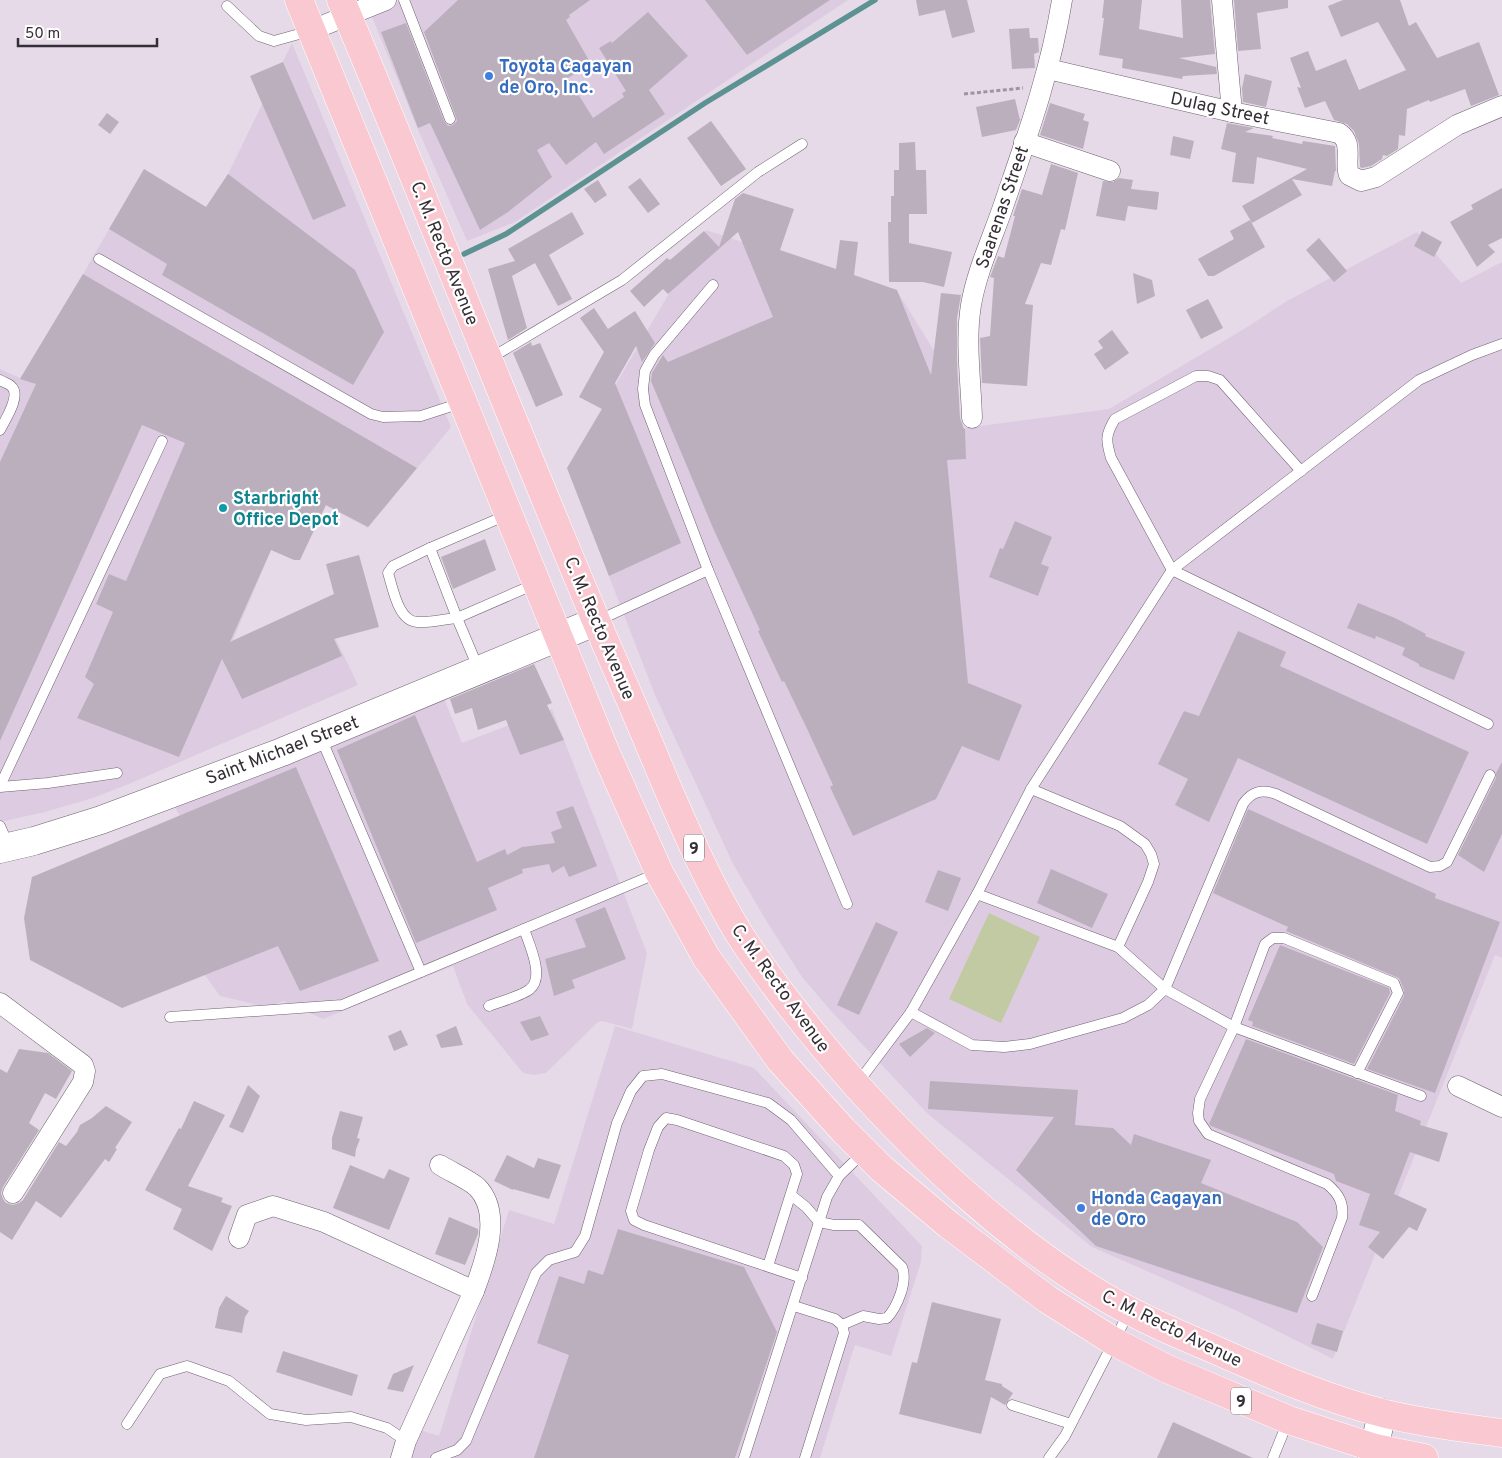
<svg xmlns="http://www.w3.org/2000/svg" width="1502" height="1458" font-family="Overpass,sans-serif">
<rect width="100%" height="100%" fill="#e6dae9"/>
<g fill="#ddcce1">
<path d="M401 0H848L515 222 467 241 416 125 372 17Z"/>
<path d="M292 43 451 427 368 528 297 490 233 640 318 602 358 685 129 784 93 798 45 812 0 822V369L20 378 83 274 144 169 206 207 228 174Z"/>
<path d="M706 230 899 294 941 362 949 430 1109 409 1244 329 1287 301 1417 232 1461 283 1502 262V958L1495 955 1333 1359 1233 1309 1092 1247 928 1114 831 1011 802 977 767 922 733 864 655 695 567 468Z"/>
<path d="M438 684 462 743 552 709 647 953 632 1029 602 1021 598 1022 546 1073 534 1075 523 1073 467 1004 453 966 323 1019 284 1001 267 1007 220 996 199 967 191 837 169 796Z"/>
<path d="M615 1026 754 1068 922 1246 921 1262 891 1356 855 1345 820 1458H411L420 1430 439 1436 509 1210 554 1224Z"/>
</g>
<path fill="#c1caa2" d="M989 913 1040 937 1001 1023 949 999Z"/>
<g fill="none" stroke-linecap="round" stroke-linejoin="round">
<path stroke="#5d9293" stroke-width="5.5" d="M464 254 506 234 705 103 875 0"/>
</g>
<g fill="#bbafbe">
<path d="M458 0H590L569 15 570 17 566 20 591 64 568 78 593 118 624 97 622 93 626 91 599 48 611 41 612 43 648 12 688 56 649 90 665 114 604 154 596 142 566 165 549 143 537 150 552 177 508 212 480 230 430 123 418 128 381 32 406 23 444 121 448 126 453 125 457 121 456 117 424 32Z"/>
<path d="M705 0H830L747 55Z"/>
<path d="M916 0H967L975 32 952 38 945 10 919 16Z"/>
<path d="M1104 0H1142L1139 29 1183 38 1181 0H1210L1215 54 1179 58 1216 67 1217 74 1183 76 1182 79 1122 68 1123 59 1099 55 1104 18H1102Z"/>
<path d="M1234 0H1288V8L1257 13 1261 49 1238 51Z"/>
<path d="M1343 0H1400L1409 26 1416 22 1437 58 1479 42 1499 95 1471 106 1465 89 1430 102 1429 100 1407 109 1405 136 1399 135 1398 149 1387 156 1383 155 1382 159 1371 166 1362 168 1360 167 1359 144 1354 131 1347 124 1334 120 1325 101 1305 108 1297 87 1301 88 1290 58 1308 51 1316 71 1346 59 1359 90 1406 70 1378 22 1341 37 1328 6Z"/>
<path d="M1029 28 1030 38H1038L1039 52 1034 54 1035 68 1012 69 1009 29Z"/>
<path d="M283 62 346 206 313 220 250 76Z"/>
<path d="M1245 74 1272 81 1266 107 1243 102 1242 88Z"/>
<path d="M1015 99 1020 120 1016 130 982 137 976 107Z"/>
<path d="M1050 103 1085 114 1083 120 1089 122 1083 149 1040 135Z"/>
<path d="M107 113 119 122 110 134 98 125Z"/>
<path d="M711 121 746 169 721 186 687 138Z"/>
<path d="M1227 123 1254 128 1245 132 1273 136 1272 138 1302 144 1303 141 1335 146 1336 171H1335L1332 186 1292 179 1302 195 1252 223 1242 206 1307 169 1257 157 1254 184 1232 182 1236 153 1221 149Z"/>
<path d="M1173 136 1194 141 1190 159 1170 155Z"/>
<path d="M915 142 916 170H926L927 214H909V243L952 252 944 287 923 282H889L888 222H891V196H894V170H899V143Z"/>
<path d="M1051 164 1078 173 1065 230 1061 229 1051 265 1041 263 1025 304 1033 305 1027 386 982 383 980 338 990 336 994 278 990 277 998 256 1004 258 1015 216H1013L1022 189 1042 195Z"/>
<path d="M144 169 206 207 228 174 355 270 384 332 353 385 162 275 167 264 109 229Z"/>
<path d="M640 178 660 204 648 213 628 187Z"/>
<path d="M1119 178 1133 180 1131 189 1159 192 1157 210 1128 206 1125 221 1096 216 1103 181 1113 182Z"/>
<path d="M598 180 607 195 595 203 584 189Z"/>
<path d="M1502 188V238L1488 245 1495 252 1477 267 1450 222 1473 209 1471 205Z"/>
<path d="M743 193 794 209 780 250 836 269 840 240 858 242 854 275 897 290 931 375 941 293 961 295 957 318V362L960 418 964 429H965L966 459 947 460 968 683 1022 705 999 761 962 746 936 799 853 836 830 787 833 785 809 733 784 681 782 682 758 631 760 630 713 528 651 381 652 373 663 355 668 362 773 317 738 232 668 294 663 289 644 307 630 291 667 258 670 260 704 231 719 247 735 199Z"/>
<path d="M572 212 584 234 549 255 572 299 558 306 535 263 512 276 527 328 508 340 488 269 515 261 508 249Z"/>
<path d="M1250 220 1265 247 1214 276H1208L1198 259 1234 239 1230 231Z"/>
<path d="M1422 231 1442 242 1434 257 1414 246Z"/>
<path d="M1319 238 1347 271 1334 282 1306 250Z"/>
<path d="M1133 273 1152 280 1155 296 1137 304Z"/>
<path d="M83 274 417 468 368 527 326 505 300 560H294L271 550 230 642 334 594 326 564 359 555 379 627 334 639 342 656 242 699 222 659 179 757 77 718 94 684 85 677 113 612 96 604 109 574 126 581 185 443 142 425 0 741V462L36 384 20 379Z"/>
<path d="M1208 299 1223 328 1201 339 1186 310Z"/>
<path d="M594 308 608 329 635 311 655 343 642 362 636 346 615 383 681 543 609 576 567 468 602 409 579 397 604 352 580 318Z"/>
<path d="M1112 330 1129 353 1105 370 1094 354 1103 348 1098 341Z"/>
<path d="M531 342 532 346 540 343 563 395 536 407 513 353Z"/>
<path d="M1015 521 1052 537 1041 564 1049 567 1038 596 989 577 1000 548 1003 549Z"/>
<path d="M485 539 496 570 453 589 441 557Z"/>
<path d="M1358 603 1395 618 1426 634 1425 636 1465 652 1454 680 1419 666V664L1402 655 1405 648 1376 636 1375 639 1347 628Z"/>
<path d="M1238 631 1286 652 1280 666 1469 752 1427 844 1238 758 1209 822 1175 805 1188 779 1158 764 1184 711 1199 716Z"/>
<path d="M534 664 552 703 547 705 564 740 520 755 506 720 478 730 472 708 455 714 450 699Z"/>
<path d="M415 715 477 862 505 849 507 855 522 847 555 843 551 832 562 828 556 812 573 806 597 866 569 877 564 866 552 873 549 864 522 869 523 873 488 888 497 910 416 943 337 750Z"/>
<path d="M1502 762V834L1484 872 1458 855 1496 778V773Z"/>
<path d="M296 767 379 961 300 991 278 946 122 1008 30 960 24 918 32 877Z"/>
<path d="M1248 809 1436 894 1435 898 1500 922 1435 1093 1367 1069 1404 996V990L1399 978 1286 931 1288 927 1213 893Z"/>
<path d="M1051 869 1108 894 1092 928 1037 903Z"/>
<path d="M938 870 961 878 948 911 925 902Z"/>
<path d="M605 907 626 959 572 980 575 988 554 996 545 959 586 947 575 919Z"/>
<path d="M876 922 898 932 859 1015 837 1005Z"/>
<path d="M1280 945 1389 988 1390 993 1354 1064 1252 1026 1253 1022 1248 1020Z"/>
<path d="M540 1016 549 1035 531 1041 520 1022Z"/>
<path d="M456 1026 463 1045 441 1048 436 1035Z"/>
<path d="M927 1028 935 1033 910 1057 899 1044Z"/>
<path d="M401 1030 408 1045 394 1051 388 1036Z"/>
<path d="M1246 1039 1398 1095 1395 1111 1421 1121 1420 1125 1448 1133 1439 1162 1410 1152 1394 1194 1427 1209 1417 1231 1409 1227 1383 1259 1368 1247 1380 1232 1359 1225 1370 1194 1336 1181 1334 1174 1211 1126 1209 1124Z"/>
<path d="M19 1049 48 1053 72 1071 56 1099 45 1093 29 1123 39 1130 3 1187 1 1193 3 1199 6 1203 13 1205 19 1203 23 1200 59 1142 66 1146 77 1132 80 1125 92 1118 106 1106 132 1122 115 1148 117 1149 109 1162 105 1159 61 1218 36 1201 12 1240 0 1232V1069L7 1073Z"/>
<path d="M930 1081 1078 1090 1075 1125 1113 1128 1131 1145 1134 1134 1211 1160 1201 1183 1297 1222 1323 1247 1297 1313 1096 1246 1016 1170 1054 1117 928 1109Z"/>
<path d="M248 1085 260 1096 243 1133 229 1127Z"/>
<path d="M194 1101 225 1115 188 1186 223 1198 221 1202 232 1206 212 1251 173 1229 182 1209 145 1190 179 1128 181 1129Z"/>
<path d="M340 1111 363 1117 357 1138 360 1139 356 1149 355 1157 332 1149V1138Z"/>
<path d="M507 1155 534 1168 538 1158 561 1165 549 1199 513 1189V1190L494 1181Z"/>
<path d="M350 1165 384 1179 389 1169 410 1178 389 1230 333 1208Z"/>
<path d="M449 1217 478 1229V1234L465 1265 435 1254Z"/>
<path d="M618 1229 744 1267 777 1332 735 1458H534L569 1355 537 1343 559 1276 584 1284 588 1270 603 1275Z"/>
<path d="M226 1296 249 1311 245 1317 242 1333 215 1328 219 1308Z"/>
<path d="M932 1302 1001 1319 985 1380 1002 1384V1386L1013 1393 1005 1405 991 1397 981 1434 899 1414 912 1362 917 1363Z"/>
<path d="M1317 1323 1343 1331 1337 1352 1311 1344Z"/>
<path d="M283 1351 358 1375 352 1396 276 1372Z"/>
<path d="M414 1365 403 1392 387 1389 393 1374Z"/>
<path d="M1173 1422 1253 1458H1157Z"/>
</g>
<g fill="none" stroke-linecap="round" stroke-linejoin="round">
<defs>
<g id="lane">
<path d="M404 0 450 119"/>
<path d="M227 6 259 36 274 41 310 31"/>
<path d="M99 259 371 414 383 417 421 416 461 403"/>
<path d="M713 285 654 355 645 371 643 389 645 405 708 570 847 904"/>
<path d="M489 359 622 280 758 172 802 144"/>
<path d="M0 380C3 382 8 383 11 386 22 395 5 420 0 430"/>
<path d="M1301 471 1220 380 1208 376H1196L1115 419C1105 435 1106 441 1111 458L1172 570 1488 724"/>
<path d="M507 515 430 548 457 618 535 584"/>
<path d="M430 548 393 566 388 573C393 588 398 621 417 622 429 623 444 619 457 618L479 670"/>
<path d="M597 621 708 570"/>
<path d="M321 738 421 972"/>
<path d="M0 786 162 441"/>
<path d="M0 787 48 783 117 773"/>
<path d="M1031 789 1120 826 1145 844 1151 854 1154 864 1148 882 1118 947 1165 989 1234 1027 1421 1096"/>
<path d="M0 826 9 846"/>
<path d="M977 894 1118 947"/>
<path d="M489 1006C499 1002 524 995 530 989 545 977 529 944 524 929"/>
<path d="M911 1012 972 1045 1004 1047 1030 1044 1123 1018 1148 1005 1165 989 1243 804C1252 791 1262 789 1276 794L1430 867 1440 866 1447 862 1490 775"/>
<path d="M170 1017 342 1005 658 873"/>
<path d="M857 1084 911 1012 977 894 1031 789 1172 570 1419 380 1472 355 1502 344"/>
<path d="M791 1195 806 1207 819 1222 834 1225H859L902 1267C908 1282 897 1307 887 1318L879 1319 863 1316 842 1325"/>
<path d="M768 1266 797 1174 794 1165 784 1156 677 1120 666 1118 658 1127 649 1150 631 1211 634 1220 644 1225 802 1278"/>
<path d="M1312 1296 1342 1218C1344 1203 1339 1194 1327 1184L1208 1134 1199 1121 1198 1113 1200 1099 1234 1027 1265 944 1273 938H1284L1394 983 1398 993 1357 1073"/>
<path d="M794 1306 835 1319 842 1325 844 1333 805 1458"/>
<path d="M1012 1405 1071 1424"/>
<path d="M127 1424 160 1374 187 1366 229 1381 270 1414 306 1420 351 1417 387 1428 406 1441"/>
<path d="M436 1458 457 1450 466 1441 536 1273 549 1260 575 1252 585 1236 617 1123 631 1091 643 1076 662 1074 768 1103 791 1120 839 1176"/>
<path d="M744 1458 827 1197 839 1176 864 1152"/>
<path d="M1049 1458 1065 1436 1129 1312"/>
<path d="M1273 1458 1288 1421"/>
</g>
<g id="street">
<path d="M1222 0 1232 112"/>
<path d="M312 30 386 0"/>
<path d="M1048 69 1232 112 1339 133C1354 143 1344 161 1349 175L1361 181 1376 177 1457 125 1502 106"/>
<path d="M1024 142 1110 171"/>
<path d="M972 418C971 381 965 342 971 305 977 270 993 237 1004 204 1027 137 1051 70 1062 0"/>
<path d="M0 1003 83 1065 85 1071 83 1082 13 1193"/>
<path d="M1458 1086 1502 1107"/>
<path d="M440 1165C451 1172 468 1179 477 1187 503 1213 485 1262 474 1291"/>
<path d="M239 1238 247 1215 273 1206 324 1222 474 1291 406 1441 401 1458"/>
</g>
<g id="secondary">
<path d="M0 849 34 841 101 820 282 752 597 621"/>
<path d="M1372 1458 1382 1413"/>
</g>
<g id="highway">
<path d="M299 0 605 751 659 872 706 957 780 1060 843 1130 882 1169 949 1225 1047 1299 1113 1341 1165 1368 1289 1420 1375 1448 1424 1458"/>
<path d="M341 0C430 211 513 425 603 637 624 685 645 733 665 782 687 833 709 884 738 932 773 987 815 1038 858 1087 927 1163 1001 1232 1088 1287 1127 1312 1168 1330 1211 1348 1267 1373 1326 1399 1386 1414 1424 1423 1463 1428 1502 1433"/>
</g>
</defs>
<use href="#lane" stroke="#6d626f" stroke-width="11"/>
<use href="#street" stroke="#6d626f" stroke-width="21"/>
<use href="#secondary" stroke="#6d626f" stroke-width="29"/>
<use href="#highway" stroke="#fff" stroke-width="29"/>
<path stroke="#9d949f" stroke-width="3" stroke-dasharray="4 2.5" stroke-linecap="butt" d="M964 94 1023 88"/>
<use href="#lane" stroke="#fff" stroke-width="10"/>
<use href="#street" stroke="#fff" stroke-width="20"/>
<use href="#secondary" stroke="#fff" stroke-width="28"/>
<use href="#highway" stroke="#fac8d0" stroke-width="28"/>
</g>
<g fill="#3f7fe0" stroke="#fff" stroke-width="2">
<circle cx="489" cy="76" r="5"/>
<circle cx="1081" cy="1208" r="5"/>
</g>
<circle fill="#0f9aa8" stroke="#fff" stroke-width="2" cx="223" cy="508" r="5"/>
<g text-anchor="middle" stroke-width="4.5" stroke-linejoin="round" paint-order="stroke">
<g fill="#fff" stroke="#716d72" stroke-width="1">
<rect x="684" y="834.5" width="20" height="27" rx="4"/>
<rect x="1231" y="1387.5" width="20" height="27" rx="4"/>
</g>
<g font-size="16" font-weight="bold" fill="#342f35">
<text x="694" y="854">9</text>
<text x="1241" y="1407">9</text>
</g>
<g font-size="18" font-weight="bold" fill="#366cbe" stroke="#fff" text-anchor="start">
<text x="499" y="72">Toyota Cagayan<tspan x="499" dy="21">de Oro, Inc.</tspan></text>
<text x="1091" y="1204">Honda Cagayan<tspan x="1091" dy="21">de Oro</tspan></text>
</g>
<g font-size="18" fill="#342f35" stroke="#fff">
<text transform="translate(1220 108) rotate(12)" y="6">Dulag Street</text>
<text transform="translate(1002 207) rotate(-71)" y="6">Saarenas Street</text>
<text transform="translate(445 253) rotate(68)" y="6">C. M. Recto Avenue</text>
<text transform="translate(600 628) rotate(67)" y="6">C. M. Recto Avenue</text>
<text transform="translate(282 750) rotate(-21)" y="6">Saint Michael Street</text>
<text transform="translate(781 988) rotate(54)" y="6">C. M. Recto Avenue</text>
<text transform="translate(1172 1328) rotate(26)" y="6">C. M. Recto Avenue</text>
</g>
<g font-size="18" font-weight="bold" fill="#0d838f" stroke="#fff" text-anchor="start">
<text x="233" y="504">Starbright<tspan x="233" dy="21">Office Depot</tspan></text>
</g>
</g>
<path d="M18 38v8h139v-8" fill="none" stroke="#342f35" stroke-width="2.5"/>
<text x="25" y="38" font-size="15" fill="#342f35" stroke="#ffffff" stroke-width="4" paint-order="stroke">50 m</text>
</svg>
